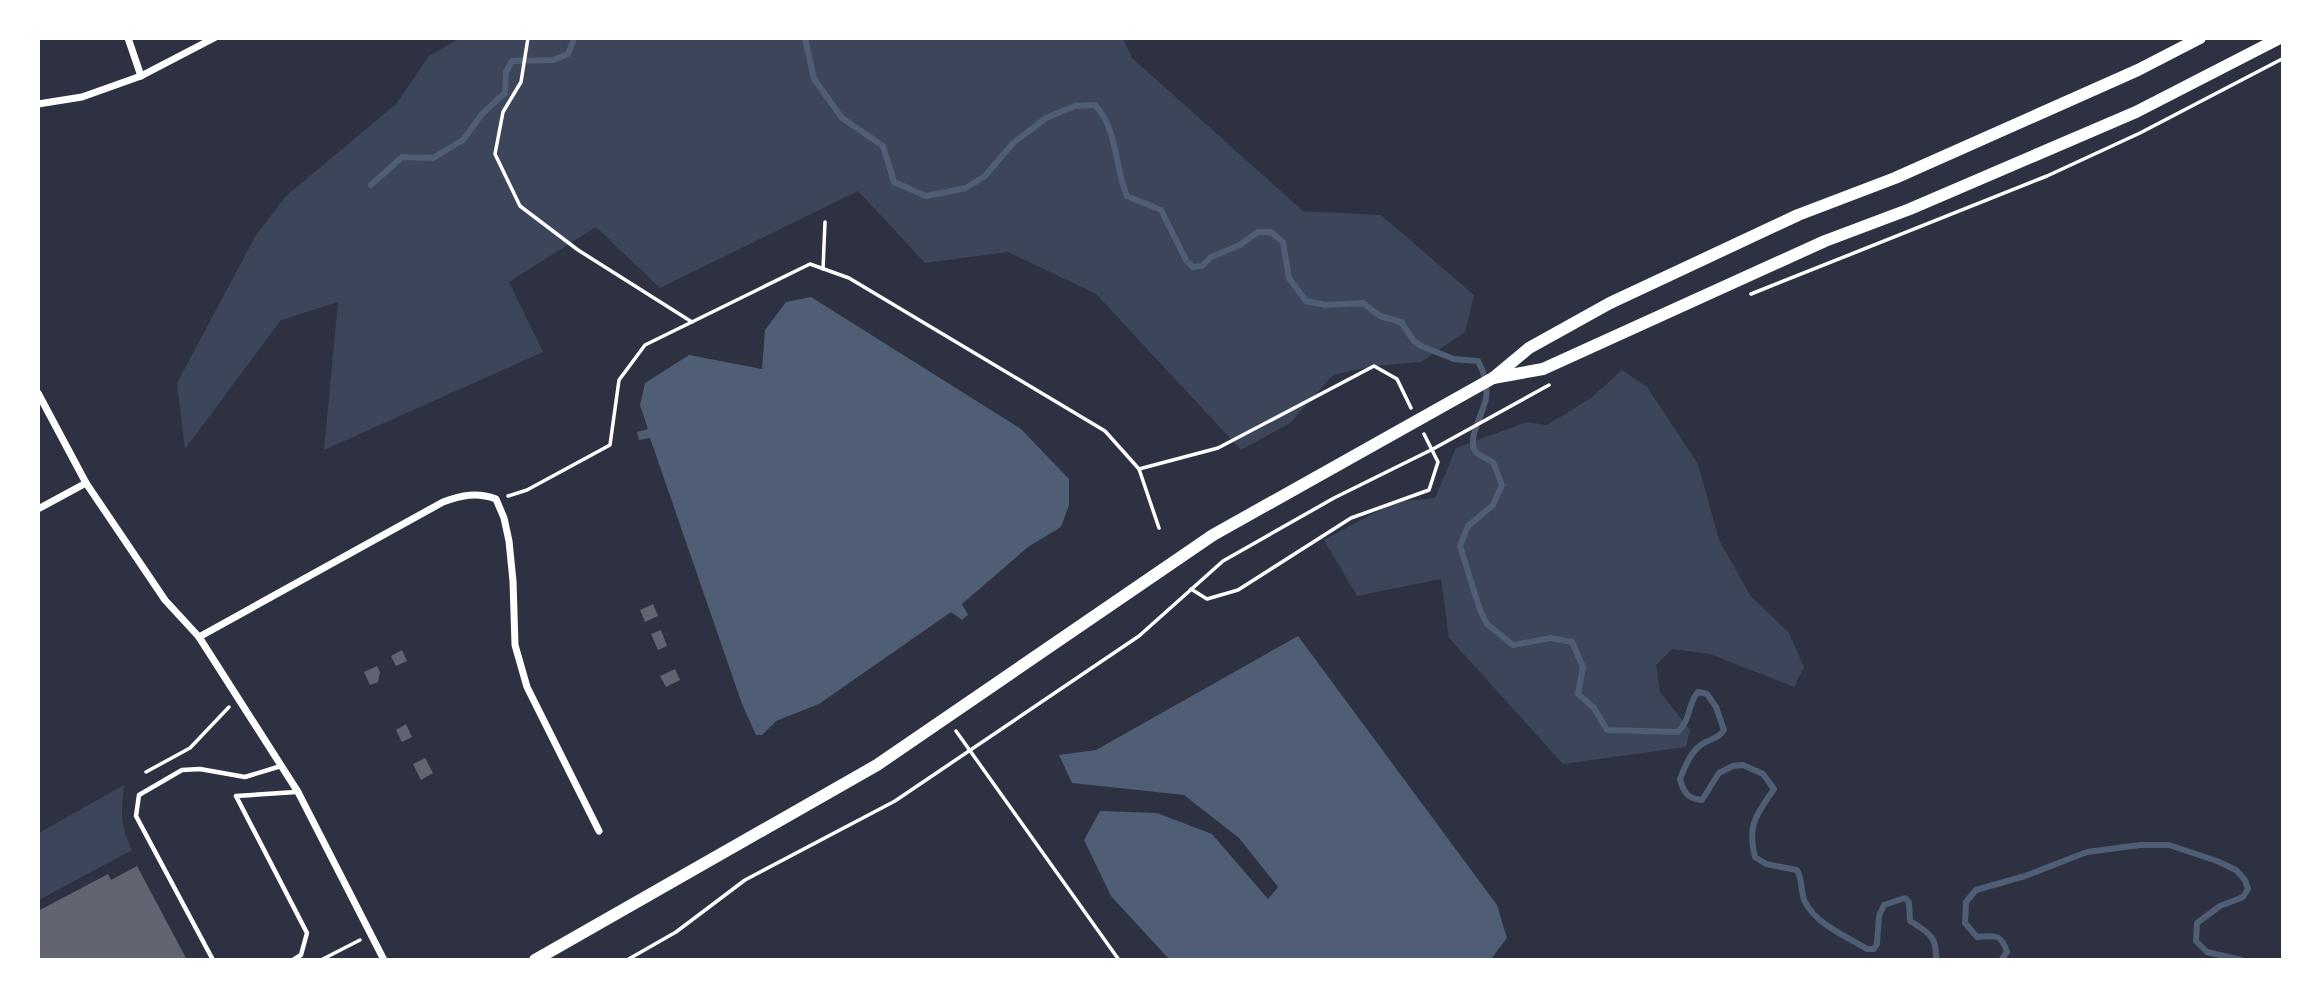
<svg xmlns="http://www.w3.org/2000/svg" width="2321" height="998" font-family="'Space Grotesk',sans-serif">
<rect width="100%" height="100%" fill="#2d3142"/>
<g fill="#3c4559">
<path d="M458 39H1123L1132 58 1303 211 1381 215 1474 295 1465 332 1421 362 1374 366 1333 375 1290 423 1241 450 1096 294 1008 252 925 263 858 191 660 288 596 227 509 282 543 352 324 450 338 302 281 320 185 449 177 383 256 235 286 196 396 104 429 56Z"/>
<path d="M1622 370 1647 387 1698 464 1719 540 1750 595 1789 633 1804 667 1794 687 1710 654 1672 649 1656 665 1660 692 1690 730 1686 747 1563 764 1449 638 1441 579 1357 596 1324 540 1395 502 1435 498 1456 448 1527 422 1547 425 1591 398Z"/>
<path d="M124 785C121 814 120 823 132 850L39 900V833Z"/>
</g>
<g fill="#4f5d75">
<path d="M811 297 1021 429 1069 479V505L1061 527 1028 547 962 604 968 615 962 620 951 612 819 704 776 721 762 735H756L742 704 650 438 639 440 637 432 648 429 640 405 645 383 689 355 762 369 765 330 786 302Z"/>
<path d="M1298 636 1497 905 1507 938 1491 959H1169L1111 896 1084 840 1100 811 1157 813 1212 834 1268 899 1278 887 1239 838 1184 795 1072 783 1059 755 1096 750Z"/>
</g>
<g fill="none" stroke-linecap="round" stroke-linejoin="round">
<g stroke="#4f5d75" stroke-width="6">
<path d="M805 38 814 79 842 118 883 146 894 182 926 196 966 188 985 176 1013 143 1046 118 1075 106 1095 105C1118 129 1114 166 1127 196L1161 210 1186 260 1193 267 1202 266 1211 257 1240 245 1258 232H1271L1283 242 1289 278 1306 301 1325 305 1363 303 1380 316 1401 322 1414 341 1421 346 1454 359 1478 361C1484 371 1488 386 1486 398 1484 412 1467 438 1475 451 1478 456 1488 459 1493 462L1502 485 1493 505 1468 526 1460 546 1480 610 1487 624 1513 645 1551 638 1572 642 1583 667 1578 694 1594 708 1607 730 1678 732C1692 718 1687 704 1698 692L1707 694 1716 707 1724 730C1719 739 1708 739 1701 745 1689 754 1685 767 1680 779 1683 792 1688 799 1702 800L1719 773 1733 766 1743 765 1763 774 1774 789C1756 815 1747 825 1755 857L1766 864 1797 870C1803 880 1800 892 1805 902 1817 925 1846 936 1867 949H1874L1877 944 1879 916 1884 905 1905 898 1909 902 1910 921C1929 933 1937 936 1936 960"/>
<path d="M371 185 402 157 433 158 463 140 482 114 505 93 506 72 512 61 553 60 568 54 573 42 572 38"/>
<path d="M2001 960 2007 952C2001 933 1995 936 1977 937L1965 923 1966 902 1976 890 2025 876 2087 852 2140 845H2169L2217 861 2236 870 2245 880 2248 889 2243 897 2220 906 2197 923 2196 941 2207 952 2241 960"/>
</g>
</g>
<g fill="#626471">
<path d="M653 604 658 616 645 622 640 610Z"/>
<path d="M661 630 667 646 658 650 651 634Z"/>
<path d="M402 650 407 661 396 666 391 656Z"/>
<path d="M377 666 380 672 378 682 370 685 364 672Z"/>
<path d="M675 669 680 680 666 687 660 676Z"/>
<path d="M406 724 412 737 402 742 396 730Z"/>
<path d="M425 758 433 773 421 780 413 764Z"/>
<path d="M137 866 187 960H38V911L108 874 111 880Z"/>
</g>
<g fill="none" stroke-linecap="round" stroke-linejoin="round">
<g stroke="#fff" stroke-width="3.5">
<path d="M528 38 521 82 503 112 495 154 520 206 578 250 692 322"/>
<path d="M823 269 825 222"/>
<path d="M1751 294 2047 176 2140 133 2282 59"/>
<path d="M1139 469 1218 448 1374 366 1397 379 1411 408"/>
<path d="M508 496 527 490 610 445 619 380 645 345 810 264 849 278 1105 431 1139 469 1159 528"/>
<path d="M1191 589 1207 599 1238 590 1351 518 1429 490 1438 462 1424 434"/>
<path d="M956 731 1119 960"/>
<path d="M146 772 190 748 229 707"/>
<path d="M321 960 360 940"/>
<path d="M627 960 676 932 745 880 895 801 1139 636 1223 561 1334 498 1433 449 1549 385"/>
</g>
<g stroke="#fff" stroke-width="4.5">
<path d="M213 960 136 816 139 795 182 770 200 769 245 777 281 766"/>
<path d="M293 960 301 955 307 933 236 796 296 792"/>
</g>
<g stroke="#fff" stroke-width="7">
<path d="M128 38 141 76"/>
<path d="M38 104 82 97 141 76 214 38"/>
<path d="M38 393 86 483 165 600 199 637 298 792 384 960"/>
<path d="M38 509 86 483"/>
<path d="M199 637 443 502C462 495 477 492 496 499L504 518 509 541 513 581 515 645 527 687 599 831"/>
</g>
<g stroke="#fff" stroke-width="12">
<path d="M1493 378 1543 369 1825 241 1910 209 2136 112 2280 38"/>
<path d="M535 960 877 765 1213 535 1493 378 1529 348 1610 303 1798 215 1895 178 2138 70 2200 38"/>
</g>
</g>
<rect width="2321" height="998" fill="none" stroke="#ffffff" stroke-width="80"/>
</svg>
